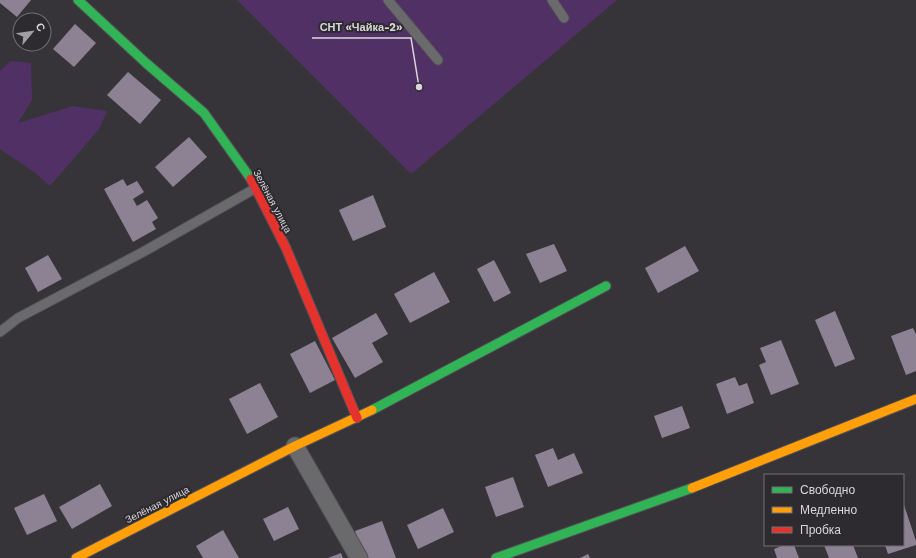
<svg xmlns="http://www.w3.org/2000/svg" width="916" height="558" font-family="'Work Sans',sans-serif">
<rect width="100%" height="100%" fill="#373439"/>
<g fill="#513165">
<path d="M237 0H617L411 174Z"/>
<path d="M11 61 31 63 32 100 18 123 73 106 107 111 99 129 50 186 34 172 0 149V71Z"/>
</g>
<g fill="#8c8294">
<path d="M0 0H31L17 17 0 3Z"/>
<path d="M75 24 96 43 74 67 53 49Z"/>
<path d="M128 72 161 100 140 124 107 95Z"/>
<path d="M189 137 207 157 173 187 155 167Z"/>
<path d="M123 179 127 186 137 181 144 192 133 199 137 206 147 200 158 218 152 222 156 229 133 242 104 189Z"/>
<path d="M373 195 386 227 353 241 339 210Z"/>
<path d="M554 244 567 271 540 283 526 254Z"/>
<path d="M685 246 699 271 658 293 645 268Z"/>
<path d="M48 255 62 279 38 292 25 268Z"/>
<path d="M494 260 511 293 494 302 477 269Z"/>
<path d="M434 272 450 302 410 323 394 294Z"/>
<path d="M835 311 855 359 835 367 815 320Z"/>
<path d="M376 313 388 334 372 343 383 362 355 378 332 338Z"/>
<path d="M913 328 916 334V371L906 375 891 336Z"/>
<path d="M781 340 799 384 771 395 759 365 766 362 760 348Z"/>
<path d="M315 341 335 380 310 393 290 354Z"/>
<path d="M735 377 739 386 747 383 754 403 727 414 716 384Z"/>
<path d="M260 383 278 417 247 434 229 399Z"/>
<path d="M682 406 690 428 662 438 654 416Z"/>
<path d="M553 448 558 460 574 453 583 473 548 487 535 455Z"/>
<path d="M513 477 524 507 496 517 485 487Z"/>
<path d="M100 484 112 506 72 529 59 507Z"/>
<path d="M44 494 57 521 27 535 14 508Z"/>
<path d="M903 505H904L916 541V545L888 554 885 545H903Z"/>
<path d="M288 507 299 529 274 541 263 519Z"/>
<path d="M443 508 454 532 418 549 407 525Z"/>
<path d="M382 521 396 558H365L355 531Z"/>
<path d="M223 530 239 558H203L196 546Z"/>
<path d="M784 545H794L799 558H777L774 549Z"/>
<path d="M824 545H853L858 558H829Z"/>
<path d="M341 553 343 558H328Z"/>
<path d="M588 554 590 558H580Z"/>
</g>
<g fill="none" stroke-linecap="round" stroke-linejoin="round">
<defs>
<g id="lane">
<path d="M388 0 438 60"/>
<path d="M552 0 564 18"/>
<path d="M0 332 18 318 143 252 256 188"/>
</g>
<path id="street" d="M295 446 359 558"/>
<g id="fast">
<path d="M78 0 146 63 204 113 251 179"/>
<path d="M372 410 606 286"/>
<path d="M496 558 692 488"/>
</g>
<g id="slow">
<path d="M692 488 916 399"/>
<path d="M76 558 295 446 372 410"/>
</g>
<path id="jam" d="M251 179 286 248 357 418"/>
</defs>
<use href="#lane" stroke="#535155" stroke-width="11"/>
<use href="#street" stroke="#535155" stroke-width="19"/>
<use href="#fast" stroke="#535155" stroke-width="11"/>
<use href="#slow" stroke="#535155" stroke-width="11"/>
<use href="#jam" stroke="#535155" stroke-width="11"/>
<use href="#lane" stroke="#6a696b" stroke-width="9"/>
<use href="#street" stroke="#6a696b" stroke-width="17"/>
<use href="#fast" stroke="#30b455" stroke-width="9"/>
<use href="#slow" stroke="#ff9f0a" stroke-width="9"/>
<use href="#jam" stroke="#e5322d" stroke-width="9"/>
</g>
<g text-anchor="middle" stroke-width="4" stroke-linejoin="round" paint-order="stroke">
<g font-size="10" fill="#dad7dc" stroke="#2d2a30">
<text transform="translate(273 201) rotate(62)" y="4">Зелёная улица</text>
<text transform="translate(157 504) rotate(-27)" y="4">Зелёная улица</text>
</g>
</g>
<path fill="none" stroke="#dad7dc" stroke-width="1.5" d="M419 87L411 38H312"/>
<circle fill="#dad7dc" stroke="#2d2a30" stroke-width="1.5" cx="419" cy="87" r="4"/>
<g font-size="11" text-anchor="middle" font-weight="bold" fill="#dad7dc" stroke="#2d2a30" stroke-width="4" stroke-linejoin="round" paint-order="stroke">
<text x="361" y="31">СНТ «Чайка-2»</text>
</g>
<rect x="764" y="474" width="140" height="72" fill="#2d2a30" stroke="#726f75"/>
<rect x="772" y="487" width="20" height="6" fill="#30b455" stroke="#726f75"/>
<text x="800" y="494" font-size="12" fill="#dad7dc">Свободно</text>
<rect x="772" y="507" width="20" height="6" fill="#ff9f0a" stroke="#726f75"/>
<text x="800" y="514" font-size="12" fill="#dad7dc">Медленно</text>
<rect x="772" y="527" width="20" height="6" fill="#e5322d" stroke="#726f75"/>
<text x="800" y="534" font-size="12" fill="#dad7dc">Пробка</text>
<g transform="translate(32 32) rotate(61)"><circle r="19" fill="#2d2a30" stroke="#726f75"/>
<path d="M0-3L7 15L0 10L-7 15Z" fill="#a19ea3"/>
<text y="-6" font-size="11" font-weight="bold" text-anchor="middle" fill="#dad7dc">С</text>
</g>
</svg>
